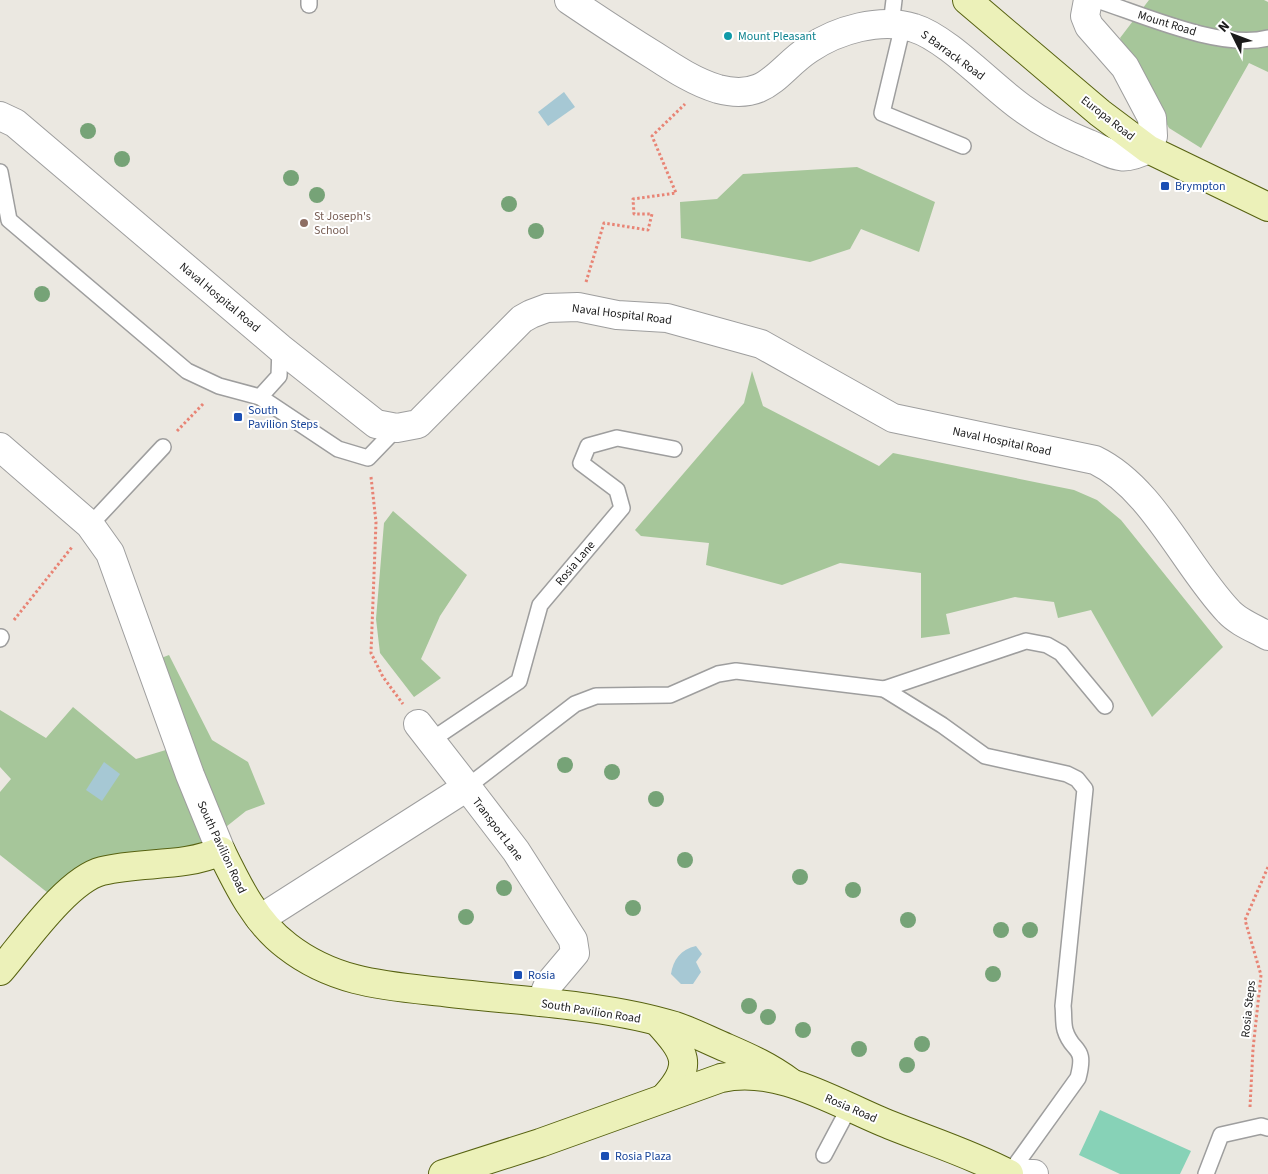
<svg xmlns="http://www.w3.org/2000/svg" width="1268" height="1174" font-family="'Source Sans 3',sans-serif">
<rect width="100%" height="100%" fill="#ebe8e1"/>
<g fill="#a6c69a">
<path d="M1149 0H1264L1268 2V72L1249 63 1201 148 1169 128 1120 38Z"/>
<path d="M857 167 935 202 919 252 861 229 850 249 810 262 681 238 680 202 717 199 743 174Z"/>
<path d="M752 371 763 406 879 466 893 453 1074 490 1097 500 1121 520 1223 647 1152 717 1091 610 1058 618 1054 602 1015 597 946 614 950 634 921 638V573L840 563 782 585 706 565 709 543 641 536 635 530 744 403Z"/>
<path d="M393 511 467 575 440 616 421 659 441 678 414 697 380 653 376 619 384 523Z"/>
<path d="M169 655 212 740 248 762 265 804 246 811 202 846 111 855 82 867 48 893 0 855V792L11 779 0 767V710L46 738 73 707 136 759 189 743 156 660Z"/>
</g>
<path fill="#87d2b7" d="M1100 1110 1191 1151 1180 1174H1120L1079 1155Z"/>
<g fill="#a6c8d4">
<path d="M564 92 575 107 548 126 538 112Z"/>
<path d="M104 762 120 774 102 801 86 790Z"/>
<path d="M696 946 702 954 696 962 701 972 693 984H681L671 974C673 960 681 949 696 946Z"/>
</g>
<g fill="none" stroke-linecap="round" stroke-linejoin="round">
<defs>
<g id="lane">
<path d="M1097 0C1143 15 1221 50 1268 38"/>
<path d="M309 5V0"/>
<path d="M891 25 894 0"/>
<path d="M903 25 882 113 963 146"/>
<path d="M0 172 9 220 187 371 219 386 260 397 279 376 280 348"/>
<path d="M260 397 338 449 368 458 397 428"/>
<path d="M90 525 163 447"/>
<path d="M0 639 1 637"/>
<path d="M884 689 942 725 985 756 1067 774 1077 779 1085 789 1063 1006C1064 1013 1063 1023 1065 1030 1072 1054 1087 1044 1078 1078L1009 1174"/>
<path d="M430 741 519 681 540 605 622 508 617 490 581 463 588 446 617 438 674 449"/>
<path d="M467 787 575 704 596 696 670 695 718 674 736 671 884 689 1026 641 1047 645 1061 653 1105 706"/>
<path d="M824 1155 849 1108"/>
<path d="M1206 1174 1221 1135 1261 1126 1268 1128"/>
</g>
<g id="street">
<path d="M569 0C597 19 626 38 655 56 675 69 695 82 718 89 767 102 777 70 809 49 837 30 881 17 914 28 947 38 992 87 1022 108 1042 123 1066 135 1089 144 1115 155 1121 163 1148 149L1153 136 1152 118 1125 67 1089 26 1085 16 1088 0"/>
<path d="M0 116 15 123 280 348 376 424 397 428 418 424 522 319 531 314 547 308 578 307 617 315 667 318 761 344 893 418 1095 460C1153 488 1185 566 1229 612 1238 622 1256 629 1268 636"/>
<path d="M0 447 90 525 110 553 190 775 221 851"/>
<path d="M418 724 467 787"/>
<path d="M260 919 467 787 516 851 573 940 575 953 548 985 541 1002"/>
<path d="M1009 1174H1034"/>
</g>
<g id="secondary">
<path d="M967 0 1100 113 1148 149 1268 207"/>
<path d="M0 971C24 943 67 880 102 871 142 861 183 868 221 851 238 886 256 923 287 946 337 985 391 986 451 993 522 1001 607 1005 675 1026 693 1032 710 1041 727 1048 750 1058 770 1067 790 1082"/>
<path d="M658 1022C685 1052 695 1065 664 1098"/>
<path d="M443 1174 540 1143 721 1078C779 1065 837 1104 890 1125 930 1141 971 1154 1009 1174"/>
</g>
</defs>
<use href="#lane" stroke="#9e9e9e" stroke-width="18"/>
<use href="#street" stroke="#9e9e9e" stroke-width="30"/>
<use href="#secondary" stroke="#576211" stroke-width="30"/>
<g stroke="#e88475" stroke-width="3" stroke-dasharray="2.5 2.5" stroke-linecap="butt">
<path d="M586 282 604 223 648 230 652 214H634L633 199 676 193 652 136 685 104"/>
<path d="M177 431 204 403"/>
<path d="M371 477 376 522 371 653 383 677 403 704"/>
<path d="M14 620 72 547"/>
<path d="M1250 1107 1253 1049 1261 975 1245 920 1268 867"/>
</g>
<use href="#lane" stroke="#fff" stroke-width="15"/>
<use href="#street" stroke="#fff" stroke-width="28"/>
<use href="#secondary" stroke="#ecf1b9" stroke-width="28"/>
</g>
<g fill="#76a377">
<circle cx="88" cy="131" r="8"/>
<circle cx="122" cy="159" r="8"/>
<circle cx="291" cy="178" r="8"/>
<circle cx="317" cy="195" r="8"/>
<circle cx="509" cy="204" r="8"/>
<circle cx="536" cy="231" r="8"/>
<circle cx="42" cy="294" r="8"/>
<circle cx="565" cy="765" r="8"/>
<circle cx="612" cy="772" r="8"/>
<circle cx="656" cy="799" r="8"/>
<circle cx="685" cy="860" r="8"/>
<circle cx="800" cy="877" r="8"/>
<circle cx="504" cy="888" r="8"/>
<circle cx="853" cy="890" r="8"/>
<circle cx="633" cy="908" r="8"/>
<circle cx="466" cy="917" r="8"/>
<circle cx="908" cy="920" r="8"/>
<circle cx="1001" cy="930" r="8"/>
<circle cx="1030" cy="930" r="8"/>
<circle cx="993" cy="974" r="8"/>
<circle cx="749" cy="1006" r="8"/>
<circle cx="768" cy="1017" r="8"/>
<circle cx="803" cy="1030" r="8"/>
<circle cx="922" cy="1044" r="8"/>
<circle cx="859" cy="1049" r="8"/>
<circle cx="907" cy="1065" r="8"/>
</g>
<circle fill="#0f9aa8" stroke="#fff" stroke-width="2" cx="728" cy="36" r="5"/>
<g fill="#1a4fb4" stroke="#fff" stroke-width="2">
<rect x="1160" y="181" width="10" height="10" rx="2.5"/>
<rect x="233" y="412" width="10" height="10" rx="2.5"/>
<rect x="513" y="970" width="10" height="10" rx="2.5"/>
<rect x="600" y="1151" width="10" height="10" rx="2.5"/>
</g>
<circle fill="#8d6e63" stroke="#fff" stroke-width="2" cx="304" cy="223" r="5"/>
<g text-anchor="middle" stroke-width="4" stroke-linejoin="round" paint-order="stroke">
<g font-size="12" fill="#1a1a1a" stroke="#fff">
<text transform="translate(1167 23) rotate(17)" y="4">Mount Road</text>
<text transform="translate(953 55) rotate(36)" y="4">S Barrack Road</text>
<text transform="translate(1108 118) rotate(38)" y="4">Europa Road</text>
<text transform="translate(220 297) rotate(40)" y="4">Naval Hospital Road</text>
<text transform="translate(622 314) rotate(7)" y="4">Naval Hospital Road</text>
<text transform="translate(1002 441) rotate(12)" y="4">Naval Hospital Road</text>
<text transform="translate(575 563) rotate(-50)" y="4">Rosia Lane</text>
<text transform="translate(498 829) rotate(53)" y="4">Transport Lane</text>
<text transform="translate(222 847) rotate(65)" y="4">South Pavilion Road</text>
<text transform="translate(1248 1009) rotate(-84)" y="4">Rosia Steps</text>
<text transform="translate(591 1011) rotate(9)" y="4">South Pavilion Road</text>
<text transform="translate(851 1108) rotate(23)" y="4">Rosia Road</text>
</g>
<g font-size="12" fill="#0d838f" stroke="#fff" text-anchor="start">
<text x="738" y="40">Mount Pleasant</text>
</g>
<g font-size="12" fill="#164399" stroke="#fff" text-anchor="start">
<text x="1175" y="190">Brympton</text>
<text x="248" y="414">South<tspan x="248" dy="14">Pavilion Steps</tspan></text>
<text x="528" y="979">Rosia</text>
<text x="615" y="1160">Rosia Plaza</text>
</g>
<g font-size="12" fill="#785e54" stroke="#fff" text-anchor="start">
<text x="314" y="220">St Joseph's<tspan x="314" dy="14">School</tspan></text>
</g>
</g>
<g transform="translate(1233 35) rotate(312)" stroke="#ffffff" stroke-width="4" paint-order="stroke">
<path d="M0-4L9 19L0 12L-9 19Z" fill="#1a1a1a"/>
<text y="-8" font-size="14" font-weight="bold" text-anchor="middle" fill="#1a1a1a">N</text>
</g>
</svg>
